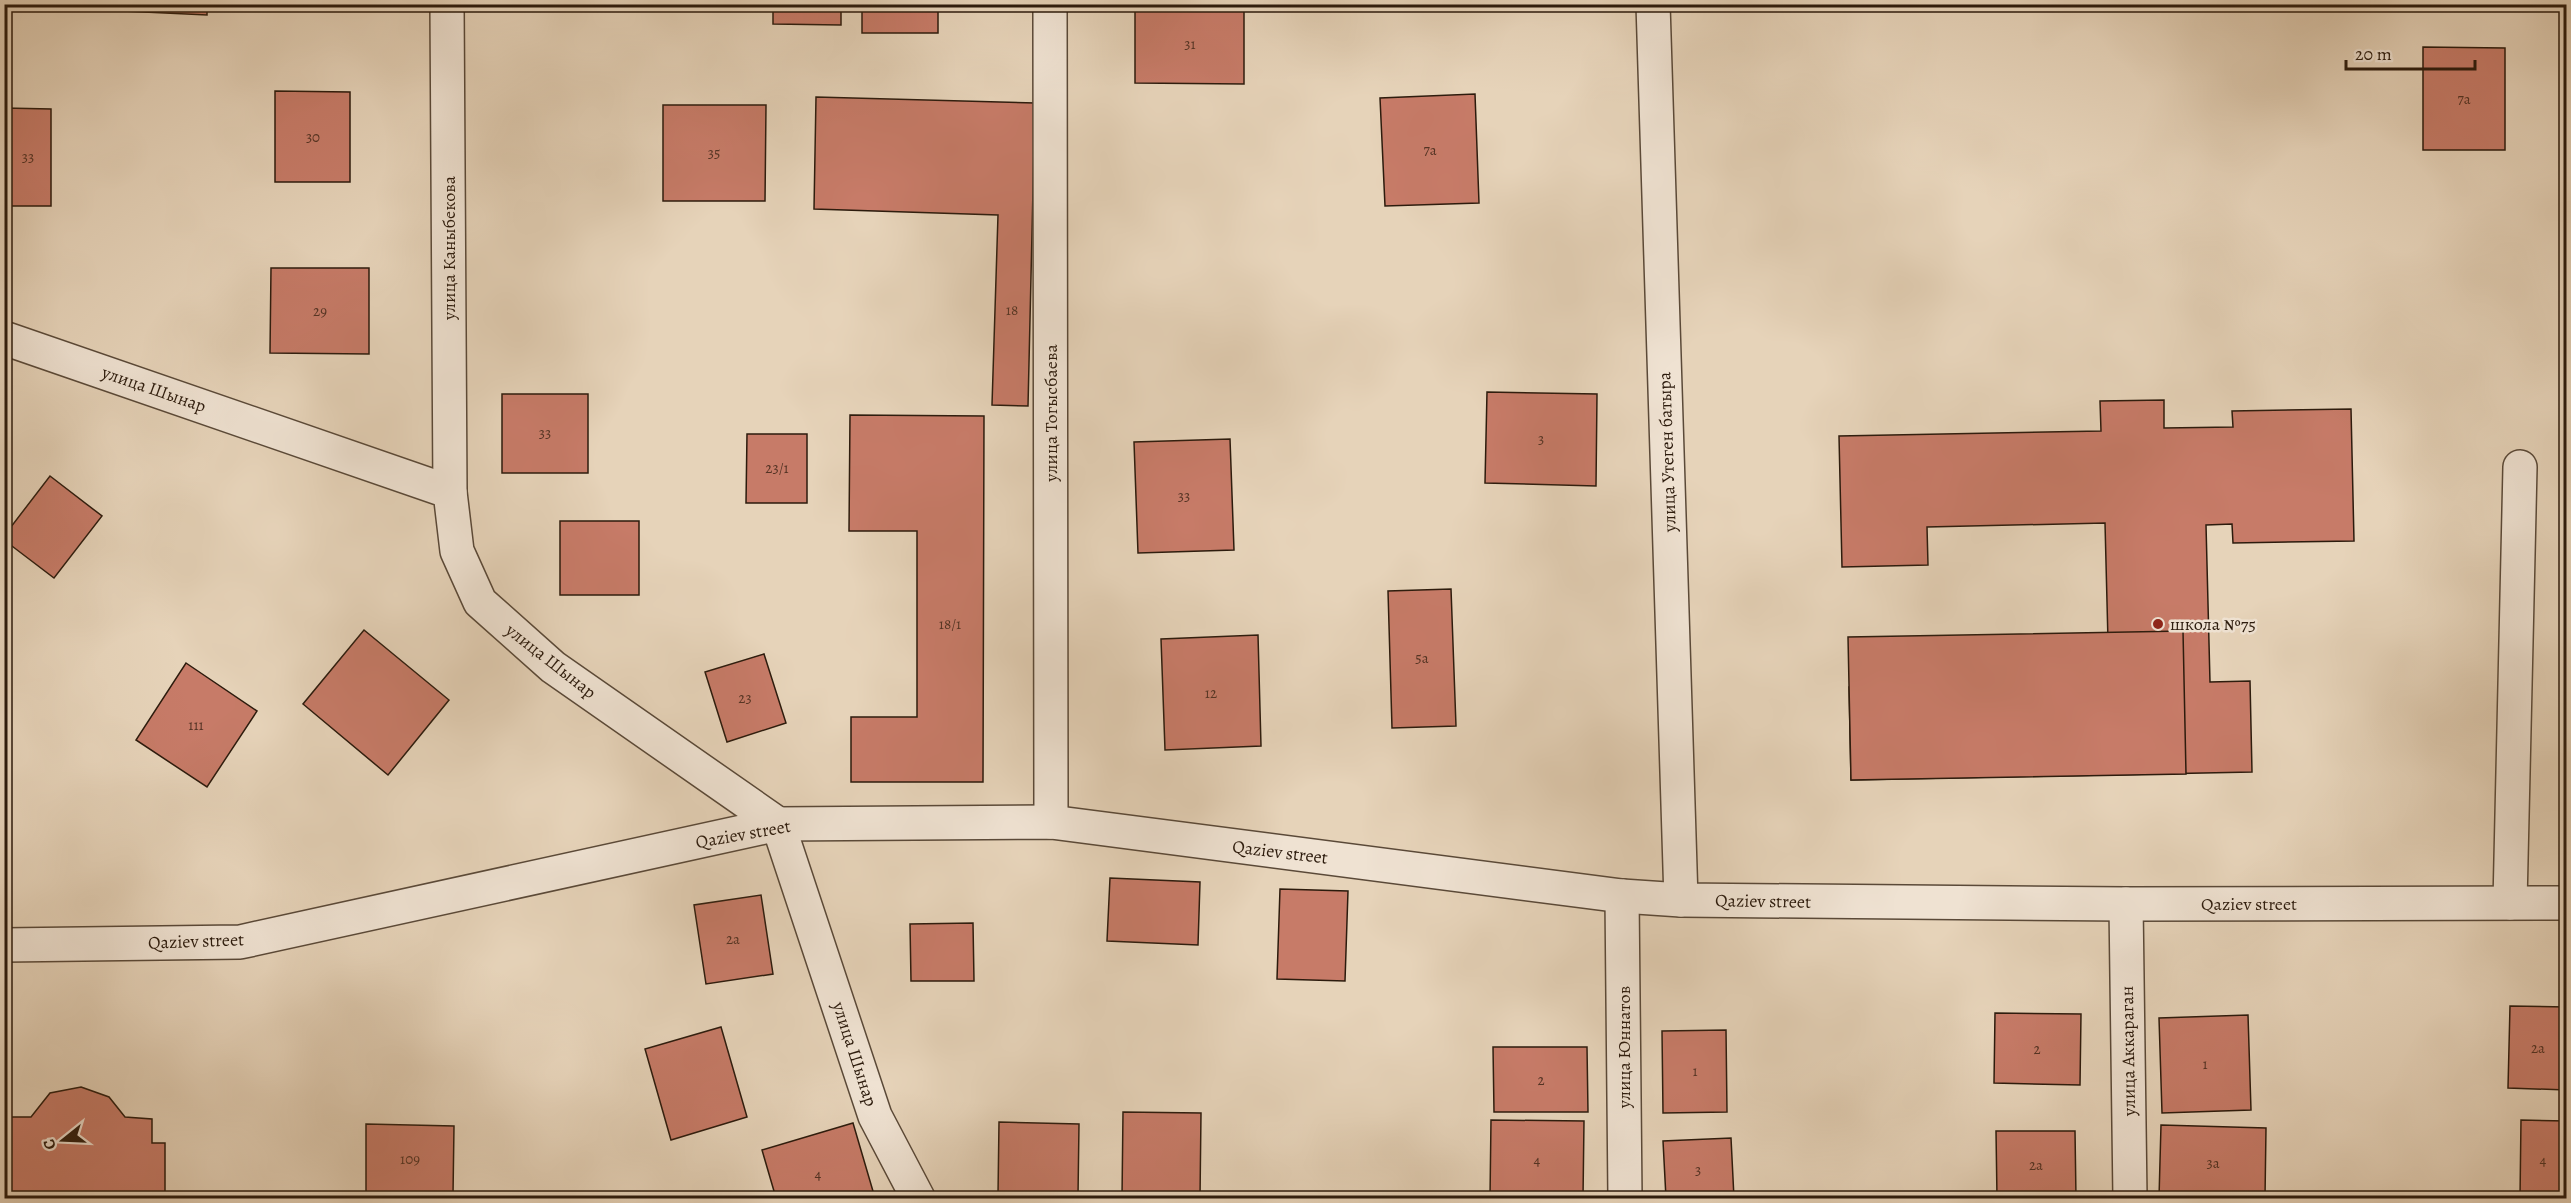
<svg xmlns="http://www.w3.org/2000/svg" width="2571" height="1203" font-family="Alegreya,serif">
<rect width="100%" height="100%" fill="#e6d3b9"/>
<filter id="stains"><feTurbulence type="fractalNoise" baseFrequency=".00333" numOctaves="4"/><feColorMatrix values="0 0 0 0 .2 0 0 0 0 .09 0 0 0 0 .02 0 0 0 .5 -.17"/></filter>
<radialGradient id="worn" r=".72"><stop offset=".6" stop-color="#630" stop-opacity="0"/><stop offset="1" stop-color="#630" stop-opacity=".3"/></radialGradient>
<g fill="#c77b68" stroke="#2c1b0d" stroke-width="1.5">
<path d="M123 4H207V15L123 11Z"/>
<path d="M773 4H841V25L773 24Z"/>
<rect x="862" y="4" width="76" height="29"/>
<path d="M1135 5H1244V84L1135 83Z"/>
<path d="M2423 47 2505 48V150H2423Z"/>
<path d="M275 91 350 92V182H275Z"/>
<path d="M1475 94 1479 203 1385 206 1380 98Z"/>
<path d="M816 97 1035 103 1028 406 992 405 998 215 814 209Z"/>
<path d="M663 105H766L765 201H663Z"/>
<path d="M4 108 51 109V206H4Z"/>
<path d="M271 268H369V354L270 353Z"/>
<path d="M1487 392 1597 394 1596 486 1485 483Z"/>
<rect x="502" y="394" width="86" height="79"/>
<path d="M2164 400V428L2233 427 2232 411 2351 409 2354 541 2233 543 2232 524 2206 525 2210 682 2250 681 2252 772 1851 780 1849 687 2109 681 2105 523 1927 527 1928 565 1842 567 1839 436 2101 431 2100 401Z"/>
<path d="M850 415 984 416 983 782H851V717H917V531H849Z"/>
<path d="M747 434H807V503H746Z"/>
<path d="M1230 439 1234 550 1138 553 1134 442Z"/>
<path d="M50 476 102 516 54 578 4 540V536Z"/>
<rect x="560" y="521" width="79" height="74"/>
<path d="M1451 589 1456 726 1392 728 1388 591Z"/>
<path d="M364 630 449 700 388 775 303 704Z"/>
<path d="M2183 631 2186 774 1851 780 1848 637Z"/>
<path d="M1258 635 1261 746 1165 750 1161 639Z"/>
<path d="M764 654 786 723 727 742 705 672Z"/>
<path d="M186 663 257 711 207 787 136 740Z"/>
<path d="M1110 878 1200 882 1198 945 1107 941Z"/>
<path d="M1280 889 1348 891 1345 981 1277 979Z"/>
<path d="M761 895 773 974 706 984 694 905Z"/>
<path d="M973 923 974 981H911L910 924Z"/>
<path d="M2510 1006 2566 1007V1090L2508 1088Z"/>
<path d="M1995 1013 2081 1014 2080 1085 1994 1083Z"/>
<path d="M2248 1015 2251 1110 2162 1113 2159 1018Z"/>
<path d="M721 1027 747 1117 671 1140 645 1049Z"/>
<path d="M1726 1030 1727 1112 1663 1113 1662 1031Z"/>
<path d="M1493 1047H1587L1588 1112H1494Z"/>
<path d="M81 1087 109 1097 125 1117 152 1119V1143H165V1198H4V1138L8 1136 6 1117H31L50 1093Z"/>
<path d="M1123 1112 1201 1113 1200 1198H1122Z"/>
<path d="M1491 1120 1584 1121 1583 1198H1490Z"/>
<path d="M2521 1120 2566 1121V1198H2520Z"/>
<path d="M999 1122 1079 1124 1078 1196 998 1195Z"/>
<path d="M853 1123 875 1198H776L762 1150Z"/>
<path d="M366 1124 454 1126 453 1195H443V1198H382V1192H366Z"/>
<path d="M2161 1125 2266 1128 2265 1198H2159Z"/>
<path d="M1996 1131H2075L2076 1198H1997Z"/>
<path d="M1731 1138 1734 1198H1666L1663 1141Z"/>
</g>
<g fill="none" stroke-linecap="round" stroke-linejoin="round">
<defs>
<g id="minor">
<path d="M447 4 450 492"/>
<path d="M1050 4 1051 822"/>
<path d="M1653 4 1681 900"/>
<path d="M4 338 450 492 457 551 480 602 553 667 778 824 875 1116 918 1198"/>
<path d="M1622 896 1625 1198"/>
<path d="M2510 903 2520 467"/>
<path d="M2126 904 2130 1198"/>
</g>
<path id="tertiary" d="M4 945 240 942 778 824 1051 822 1622 896 1681 900 2126 904 2566 903"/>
</defs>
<use href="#minor" stroke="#5a4938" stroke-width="36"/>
<use href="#tertiary" stroke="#5a4938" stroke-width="36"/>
<use href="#minor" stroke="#efe2d2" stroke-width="33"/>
<use href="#tertiary" stroke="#efe2d2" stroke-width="33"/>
</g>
<circle fill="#8f2418" stroke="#efe2d2" stroke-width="2" cx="2158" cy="624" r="6"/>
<g text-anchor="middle" stroke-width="5" stroke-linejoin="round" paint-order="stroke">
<g font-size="15" fill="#533324">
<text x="1190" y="49">31</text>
<text x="2464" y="104">7а</text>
<text x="313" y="142">30</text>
<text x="1430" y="155">7а</text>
<text x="714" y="158">35</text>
<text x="28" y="162">33</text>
<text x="1012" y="315">18</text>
<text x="320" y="316">29</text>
<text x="545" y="438">33</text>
<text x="1541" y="444">3</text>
<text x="777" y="473">23/1</text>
<text x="1184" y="501">33</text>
<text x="950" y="629">18/1</text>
<text x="1422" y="663">5а</text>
<text x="1211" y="698">12</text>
<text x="745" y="703">23</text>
<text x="196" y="730">111</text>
<text x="733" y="944">2а</text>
<text x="2538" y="1053">2а</text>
<text x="2037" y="1054">2</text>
<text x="2205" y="1069">1</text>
<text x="1695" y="1076">1</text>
<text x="1541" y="1085">2</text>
<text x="410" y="1164">109</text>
<text x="1537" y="1165">4</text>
<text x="2543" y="1165">4</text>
<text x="2213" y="1168">3а</text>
<text x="2036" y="1170">2а</text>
<text x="1698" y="1175">3</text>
<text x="818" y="1179">4</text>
</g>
<g font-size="18" fill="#2c1b0d" stroke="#efe2d2">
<text transform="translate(449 248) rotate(-90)" y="6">улица Каныбекова</text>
<text transform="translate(154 389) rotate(19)" y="6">улица Шынар</text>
<text transform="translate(1051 413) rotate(-90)" y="6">улица Тогысбаева</text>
<text transform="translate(1667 452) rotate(-92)" y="6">улица Утеген батыра</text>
<text transform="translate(551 661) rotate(38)" y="6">улица Шынар</text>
<text transform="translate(743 834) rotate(-10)" y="6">Qaziev street</text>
<text transform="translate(1280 852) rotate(7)" y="6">Qaziev street</text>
<text transform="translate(1763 901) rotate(1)" y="6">Qaziev street</text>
<text x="2249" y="910">Qaziev street</text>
<text transform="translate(196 941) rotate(-2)" y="6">Qaziev street</text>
<text transform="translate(1624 1047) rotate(-90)" y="6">улица Юннатов</text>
<text transform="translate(2128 1051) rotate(-91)" y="6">улица Аккараган</text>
<text transform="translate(855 1054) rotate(72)" y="6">улица Шынар</text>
</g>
<g font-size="18" fill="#2c1b0d" stroke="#efe2d2" text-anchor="start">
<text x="2170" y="630">школа №75</text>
</g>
</g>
<rect width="2571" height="1203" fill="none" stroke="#e6d3b9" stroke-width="24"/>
<rect x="6" y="6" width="2559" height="1191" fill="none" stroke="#2c1b0d" stroke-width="3"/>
<rect x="12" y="12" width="2547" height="1179" fill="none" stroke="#2c1b0d" stroke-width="1.5"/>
<g transform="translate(63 1140) rotate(252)" stroke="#efe2d2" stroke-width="4.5" paint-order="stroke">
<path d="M0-4.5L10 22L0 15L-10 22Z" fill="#2c1b0d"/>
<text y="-9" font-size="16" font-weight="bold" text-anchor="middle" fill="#2c1b0d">С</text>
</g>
<path d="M2346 60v9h129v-9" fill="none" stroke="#2c1b0d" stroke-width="3"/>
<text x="2355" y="60" font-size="18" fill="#2c1b0d" stroke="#efe2d2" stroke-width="4.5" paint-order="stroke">20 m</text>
<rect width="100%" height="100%" filter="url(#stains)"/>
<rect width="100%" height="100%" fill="url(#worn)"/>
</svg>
